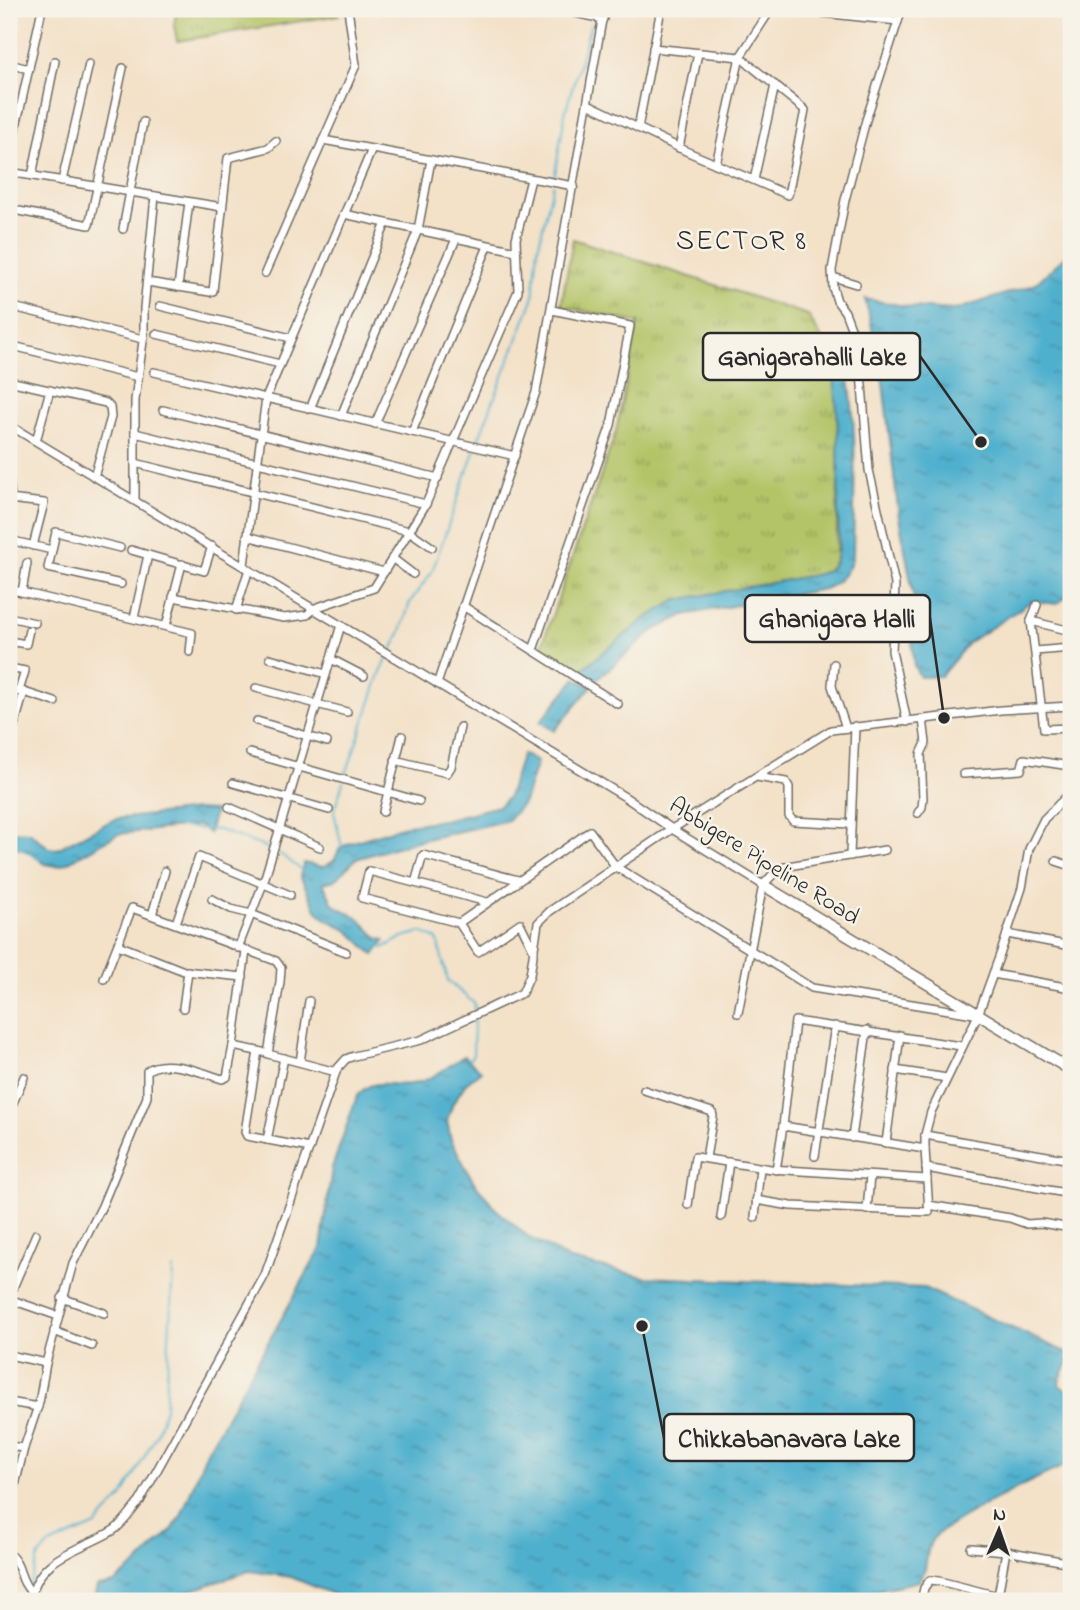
<svg xmlns="http://www.w3.org/2000/svg" width="1080" height="1610" font-family="'Indie Flower',sans-serif">
<defs>
<pattern id="grass-tufts" width="24" height="20" patternUnits="userSpaceOnUse" patternTransform="scale(1.75)"><rect width="24" height="20" fill="#b3c468"/><path d="M3 7l-1-3M5 7V3M7 7l1-3M15 17l-1-3M17 17v-4M19 17l1-3" fill="none" stroke="#929f56"/></pattern>
<pattern id="water-ripples" width="26" height="14" patternUnits="userSpaceOnUse" patternTransform="scale(1.75)"><rect width="26" height="14" fill="#50b0ce"/><path d="M2 4q2-2 4 0t4 0M15 11q2-2 4 0t4 0" fill="none" stroke="#438fa7"/></pattern>
</defs>
<rect width="100%" height="100%" fill="#f7f3e8"/>
<filter id="ink" filterUnits="userSpaceOnUse"><feTurbulence type="fractalNoise" baseFrequency=".0143" numOctaves="2"/><feDisplacementMap in="SourceGraphic" scale="14" xChannelSelector="R" yChannelSelector="G"/><feConvolveMatrix kernelMatrix="1 2 1 2 8 2 1 2 1" color-interpolation-filters="sRGB"/></filter>
<filter id="wash" filterUnits="userSpaceOnUse"><feTurbulence type="fractalNoise" baseFrequency=".00686" numOctaves="4" result="noise"/><feDisplacementMap in="SourceGraphic" scale="28" xChannelSelector="R" yChannelSelector="G"/><feGaussianBlur stdDeviation="1.57" result="paint"/><feColorMatrix in="noise" values="0 0 0 0 0 0 0 0 0 0 0 0 0 0 0 0 0 1.4 0 .05"/><feComposite in="paint" operator="in"/></filter>
<g filter="url(#wash)">
<rect width="100%" height="100%" fill="#f3e1c8"/>
<g fill="url(#grass-tufts)" stroke="#6f784a" stroke-width="2">
<path d="M177 9H338L339 15 177 41 174 25Z"/>
<path d="M573 239 808 315 831 354 836 390 839 439 836 559 828 570 819 574 646 618 580 671 542 645 616 432 638 323 561 306Z"/>
</g>
<g fill="url(#water-ripples)" stroke="#3e6e7c" stroke-width="2">
<path d="M1071 251V593L1057 604 1032 601 968 643 941 676 920 677 914 666 912 641 914 599 899 517 881 366 865 299 910 307 955 310 1034 285Z"/>
<path d="M844 352C859 418 854 487 853 555 849 572 840 582 824 589L684 615 653 631 595 681 580 671 646 618 677 600 819 574C826 572 832 568 835 561 841 547 838 527 838 512 839 459 839 407 831 354Z"/>
<path d="M576 678 591 687 554 731 540 722Z"/>
<path d="M522 754 537 762 524 802 508 820 413 842 356 859 335 880 323 883 333 904 358 918 379 939 385 940 374 955 349 931 323 917 317 911 300 876 304 863 323 867 334 861 340 848 350 843 408 825 443 820 499 806 508 797Z"/>
<path d="M196 810 215 811 209 833 199 825 118 834 65 864 57 866 45 864 25 849 9 847V831L29 832 49 848 57 849 115 819Z"/>
<path d="M464 1056 481 1071 467 1082 453 1103 447 1121 451 1140 473 1181 497 1210 526 1235 570 1260 645 1277 924 1288 1070 1354C1071 1366 1060 1371 1059 1385L1071 1394V1464C1050 1470 943 1524 932 1540 924 1552 929 1571 919 1581L860 1594 847 1601H349L291 1577 249 1571 160 1601H100L95 1594 97 1586 114 1583 138 1563 172 1530 181 1516 206 1453 321 1248 332 1168 357 1096C377 1073 394 1091 420 1082 436 1077 450 1065 464 1056Z"/>
</g>
<g fill="none" stroke-linecap="round" stroke-linejoin="round">
<g stroke="#50b0ce" stroke-width="2">
<path d="M554 180 565 113 591 24"/>
<path d="M477 443 533 299 538 248 553 185"/>
<path d="M391 652 401 631 410 602 432 572 475 449"/>
<path d="M345 777 379 677 388 657"/>
<path d="M180 827 219 830 270 849"/>
<path d="M18 847 40 860"/>
<path d="M342 848 334 812 343 782"/>
<path d="M280 854 304 872"/>
<path d="M381 946 383 948 403 937 421 932 437 939 448 981 475 1004 474 1012"/>
<path d="M469 1060 473 1055 474 1018"/>
<path d="M30 1585 39 1556 47 1546 96 1525 122 1497 157 1434 165 1409 173 1269"/>
<path d="M20 1601 27 1590"/>
</g>
</g>
</g>
<g filter="url(#ink)">
<g fill="none" stroke-linecap="round" stroke-linejoin="round">
<defs>
<g id="minor">
<path d="M557 9 603 19"/>
<path d="M784 9 898 21"/>
<path d="M902 9 866 120 845 200 832 270 833 288 837 301 845 312 859 349 869 470 895 584 892 651 907 722"/>
<path d="M9 64 29 69"/>
<path d="M588 104 688 152 788 195 805 110 740 57 653 48"/>
<path d="M9 107 20 109 9 155"/>
<path d="M20 109 42 9"/>
<path d="M638 128 661 9"/>
<path d="M323 140 574 186"/>
<path d="M679 148 698 53"/>
<path d="M716 164 740 57 771 9"/>
<path d="M9 172 222 207"/>
<path d="M32 176 55 61"/>
<path d="M754 180 775 85"/>
<path d="M62 181 89 64"/>
<path d="M9 209 89 225 123 68"/>
<path d="M344 214 516 251"/>
<path d="M123 229 143 122"/>
<path d="M265 273 356 65 348 9"/>
<path d="M833 277 856 284"/>
<path d="M147 282 210 292 213 291 228 158 268 148 276 141"/>
<path d="M178 287 189 202"/>
<path d="M9 306 143 339"/>
<path d="M160 306 291 338"/>
<path d="M156 334 280 364"/>
<path d="M9 345 138 377"/>
<path d="M154 372 515 456"/>
<path d="M9 381 106 403 110 407 111 417 94 477"/>
<path d="M310 409 386 223"/>
<path d="M163 410 438 478"/>
<path d="M341 416 418 230 431 160"/>
<path d="M375 424 456 239"/>
<path d="M9 425 625 797 672 829 763 885"/>
<path d="M412 432 488 246"/>
<path d="M135 433V400L144 334V308L155 196"/>
<path d="M36 441 50 390"/>
<path d="M135 463 409 531 432 547"/>
<path d="M9 476 11 498"/>
<path d="M9 499 44 503 33 546"/>
<path d="M135 501V433L426 504 374 588 315 608 307 615 284 618 173 597"/>
<path d="M426 504 518 291 516 239 531 179"/>
<path d="M247 536 384 572"/>
<path d="M9 540 52 550"/>
<path d="M120 548 56 532 48 568 121 584"/>
<path d="M131 550 204 571 212 546"/>
<path d="M392 558 413 574"/>
<path d="M244 565 266 398 372 149"/>
<path d="M9 589 192 633 190 652"/>
<path d="M22 592 27 563"/>
<path d="M1037 605 1031 621 1044 729 1071 728"/>
<path d="M463 606 618 704"/>
<path d="M236 610 249 569"/>
<path d="M9 617 35 623"/>
<path d="M134 618 148 555"/>
<path d="M1031 621 1071 631"/>
<path d="M166 626 182 564"/>
<path d="M9 641 26 644 29 630"/>
<path d="M533 650 611 425 630 326 552 310"/>
<path d="M1035 651 1071 648"/>
<path d="M270 658 326 674"/>
<path d="M331 659 364 676"/>
<path d="M834 664 832 686 846 728"/>
<path d="M9 668 25 671 19 691"/>
<path d="M437 684 536 392 604 9"/>
<path d="M256 688 347 712"/>
<path d="M9 691 24 692 9 744"/>
<path d="M24 692 55 702"/>
<path d="M257 721 327 742"/>
<path d="M250 753 419 801"/>
<path d="M395 760 447 773 451 767 460 727"/>
<path d="M1070 765 1071 785"/>
<path d="M963 774 1021 770 1024 759 1070 766"/>
<path d="M757 777 786 782 789 787V816L793 821 851 824"/>
<path d="M233 783 329 810"/>
<path d="M1059 804 1071 805"/>
<path d="M229 807 320 847"/>
<path d="M383 812 402 736"/>
<path d="M918 813 922 807 923 798 921 754 926 743 923 719"/>
<path d="M850 856 855 726"/>
<path d="M1056 861 1071 866"/>
<path d="M415 883 423 855 518 880"/>
<path d="M212 899 231 909 251 914 346 952"/>
<path d="M152 915 165 871"/>
<path d="M176 923 199 857 290 895"/>
<path d="M459 923 362 898 369 871 487 902"/>
<path d="M1007 934 1071 946"/>
<path d="M118 945 184 971 243 977"/>
<path d="M238 948 263 884 341 625"/>
<path d="M246 951 233 1046 262 1052"/>
<path d="M534 951 520 923 478 952 459 923 590 831 616 867 812 988 974 1014"/>
<path d="M993 974 1071 988"/>
<path d="M104 979 132 908 276 961 281 968 280 982 268 1054 336 1072"/>
<path d="M183 1008 188 971"/>
<path d="M738 1013 763 885 778 869 788 866 885 850"/>
<path d="M258 1051 245 1132 247 1136 310 1148"/>
<path d="M300 1062 309 1001"/>
<path d="M895 1070 947 1078"/>
<path d="M644 1090 712 1112 713 1116 706 1158"/>
<path d="M9 1112 24 1077"/>
<path d="M783 1126 795 1021 961 1046"/>
<path d="M925 1135 1071 1160"/>
<path d="M852 1138 867 1030"/>
<path d="M267 1140 284 1058"/>
<path d="M886 1143 900 1035"/>
<path d="M815 1156 835 1026"/>
<path d="M926 1168 1071 1194"/>
<path d="M776 1170 783 1126 925 1149"/>
<path d="M756 1200 791 1206 929 1212 925 1149V1135L931 1112 978 1015 1001 952 1022 888 1029 849 1044 819 1071 792"/>
<path d="M688 1205 695 1157 771 1169 927 1179"/>
<path d="M928 1205 1010 1218 1027 1224 1041 1223 1071 1228"/>
<path d="M867 1210 870 1176"/>
<path d="M721 1217 729 1162"/>
<path d="M755 1217 760 1168"/>
<path d="M9 1297 36 1234"/>
<path d="M62 1298 104 1313"/>
<path d="M9 1299 58 1316"/>
<path d="M54 1331 92 1346"/>
<path d="M9 1355 46 1363"/>
<path d="M9 1402 38 1407"/>
<path d="M9 1446 24 1448"/>
<path d="M9 1510 24 1448 39 1403 46 1363 73 1263 102 1206 147 1097V1071C163 1057 204 1073 222 1079L227 1077 233 1046"/>
<path d="M971 1548 1006 1551 1071 1563"/>
<path d="M9 1554C23 1566 18 1580 32 1593"/>
<path d="M31 1601C36 1556 82 1550 114 1530 124 1523 132 1510 140 1501L265 1275 337 1069 346 1059 354 1056 421 1040 522 993 530 975 538 923 550 911 672 829 831 730 1001 710 1071 706"/>
<path d="M891 1601 892 1600"/>
<path d="M921 1601 924 1588 930 1580 939 1581 998 1596 1006 1551"/>
<path d="M997 1601 998 1596 1022 1601"/>
</g>
<path id="major" d="M763 885 1071 1070"/>
</defs>
<use href="#minor" stroke="#716b62" stroke-width="10"/>
<use href="#major" stroke="#716b62" stroke-width="13"/>
<use href="#minor" stroke="#fff" stroke-width="7"/>
<use href="#major" stroke="#fff" stroke-width="10"/>
</g>
</g>
<g text-anchor="middle" stroke-width="5" stroke-linejoin="round" paint-order="stroke">
<g font-size="24" fill="#2b2b2b" stroke="#f7f3e8">
<text transform="translate(765 860) rotate(32)" y="8">Abbigere Pipeline Road</text>
</g>
<g font-size="28" letter-spacing="2" fill="#2b2b2b" stroke="#f7f3e8">
<text x="742" y="249">SECTOR 8</text>
</g>
</g>
<path fill="none" stroke="#2b2b2b" stroke-width="2.5" d="M981 442L920 356M944 718L930 618M642 1326L664 1438"/>
<g fill="#2b2b2b" stroke="#f7f3e8" stroke-width="2.5">
<circle cx="981" cy="442" r="7"/>
<circle cx="944" cy="718" r="7"/>
<circle cx="642" cy="1326" r="7"/>
</g>
<g fill="#f7f3e8" stroke="#2b2b2b" stroke-width="2.5">
<rect x="703" y="333" width="217" height="47" rx="7"/>
<rect x="745" y="595" width="185" height="47" rx="7"/>
<rect x="664" y="1414" width="250" height="47" rx="7"/>
</g>
<g font-size="26" text-anchor="middle" font-weight="bold" fill="#2b2b2b">
<text x="812" y="365">Ganigarahalli Lake</text>
<text x="837" y="627">Ghanigara Halli</text>
<text x="789" y="1447">Chikkabanavara Lake</text>
</g>
<rect width="1080" height="1610" fill="none" stroke="#f7f3e8" stroke-width="35"/>
<g transform="translate(999 1530) rotate(2)" stroke="#f7f3e8" stroke-width="5" paint-order="stroke">
<path d="M0-5L12 26L0 18L-12 26Z" fill="#2b2b2b"/>
<text y="-10" font-size="19" font-weight="bold" text-anchor="middle" fill="#2b2b2b">N</text>
</g>
</svg>
